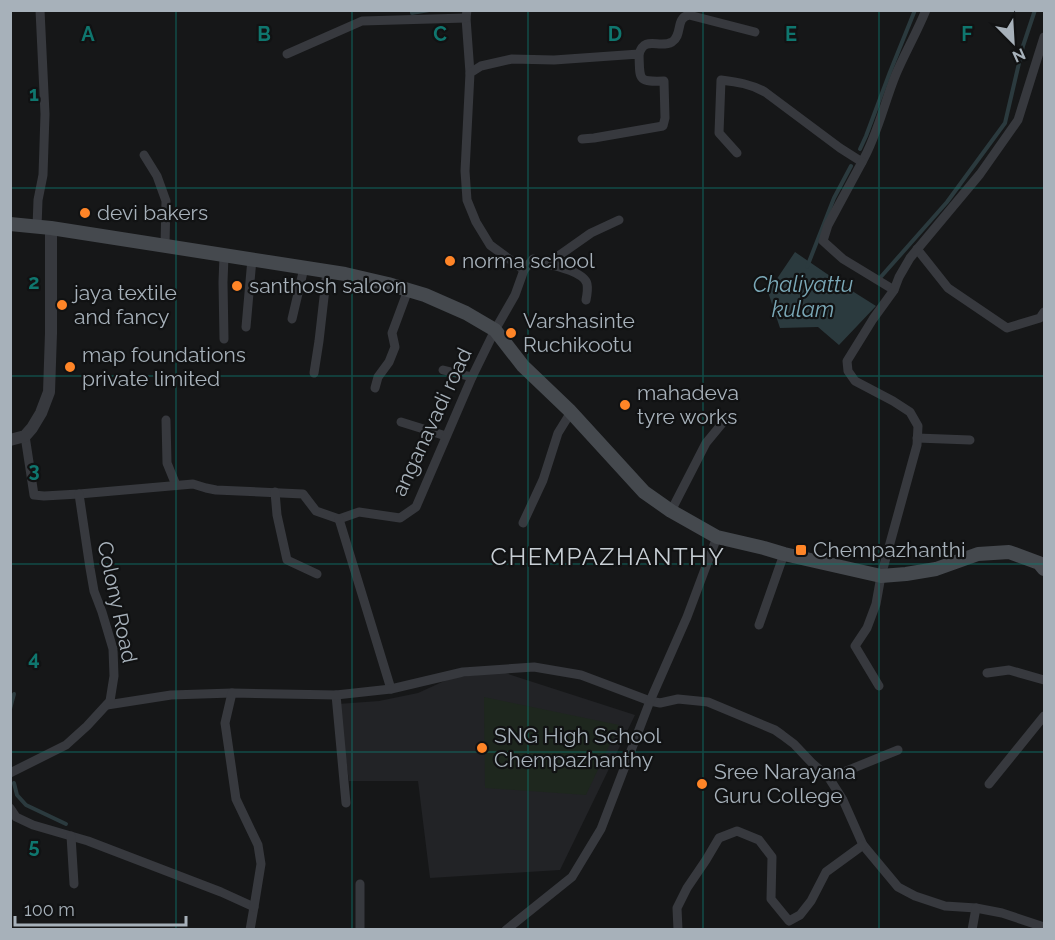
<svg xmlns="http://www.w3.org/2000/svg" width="1055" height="940" font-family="Raleway,sans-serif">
<rect width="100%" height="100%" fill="#161718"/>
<path fill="#222326" d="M502 672 635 715 560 870 430 878 418 781H349L338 704 379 701 418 693 451 678Z"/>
<path fill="#1e271e" d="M484 697 619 725 586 795 485 788Z"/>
<path fill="#2b3a3e" d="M795 252 849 289 876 306 839 345 818 327 780 328 768 292Z"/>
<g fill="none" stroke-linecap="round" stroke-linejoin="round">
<g stroke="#2b3a3e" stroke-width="4">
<path d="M412 10V13L429 10"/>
<path d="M860 149 866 136 890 72 915 10"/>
<path d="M807 267 834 198 851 166"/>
<path d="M879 279 947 202 1005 123 1023 46 1035 10"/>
<path d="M10 709 14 694"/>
<path d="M14 783 17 795 26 805 66 824"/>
</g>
<g stroke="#37393e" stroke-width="9">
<path d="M467 10 466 18 470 73"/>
<path d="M287 54 362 21 466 18"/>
<path d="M639 54C645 35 659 49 672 42 683 35 675 18 689 15L755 32"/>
<path d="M737 153 719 133 721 80C737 82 751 84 765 92L840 148 862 162C878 134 884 103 896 74 905 53 917 32 926 10"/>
<path d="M144 155 157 176 166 201 165 245"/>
<path d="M862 162 828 225 823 241 843 259 894 290"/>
<path d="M37 227 38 200 43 175 45 114 40 10"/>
<path d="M917 249 948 288 1007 328 1040 318 1044 312"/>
<path d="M547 264C558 266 585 273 587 284 588 289 587 295 586 300"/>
<path d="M524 270 533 259 547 264 591 233 619 220"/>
<path d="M292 319 304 268"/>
<path d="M246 327 252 259"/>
<path d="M224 339 223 282 224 256"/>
<path d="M443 370 472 377"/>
<path d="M314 373 319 341 327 271"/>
<path d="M375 388 378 377 389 362 395 347 392 333 408 290"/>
<path d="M166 420 167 463 176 485"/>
<path d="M401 422 446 436"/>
<path d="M25 436 34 495 44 496 79 494 193 484 206 488 216 490 303 494 316 511 339 519 359 512 400 518 416 507 472 377 495 330 515 295 524 270 490 245 476 222 467 200 465 171 470 73 481 66 512 59 554 60 639 54C640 80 637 82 664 81L665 118 663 126 594 138 582 139"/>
<path d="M917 438 970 440"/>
<path d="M275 492 277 515 287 560 317 574"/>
<path d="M671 511 706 443 725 420"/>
<path d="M339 519 391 689"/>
<path d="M523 523 543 480 558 433 571 412"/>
<path d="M759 625 784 554"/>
<path d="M987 673 1009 670 1044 680"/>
<path d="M879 686 855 646 867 628 876 604 881 576 917 445 918 426 910 412 893 401 855 381 848 371 847 361 873 319 894 290 899 277 910 258 980 174 1018 120 1044 37"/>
<path d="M336 695 346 803"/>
<path d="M107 705 171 695 232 693"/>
<path d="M10 773 66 745 87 726 110 701 114 676 113 649 102 612 94 591 90 568 79 494"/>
<path d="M829 778 898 750"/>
<path d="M989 784 1044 716"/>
<path d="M10 808 16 817 33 825 88 841 221 892 254 907 250 930"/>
<path d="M71 836 74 884"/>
<path d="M254 907 261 864 258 845 236 799 225 723 232 693 336 695 391 689 463 672 534 667 581 675 650 701 660 703 678 699 708 702 775 730 782 735 794 744 812 763 829 778 843 800 863 845 898 887 915 896 945 906 976 908 1002 913 1044 927"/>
<path d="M360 930V884"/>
<path d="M506 930 572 877 601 829 650 701 687 617 717 537"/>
<path d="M678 930 677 908 687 888 706 860 719 838 737 831 759 840 772 857 771 899 789 921 800 915 811 901 826 872 863 845"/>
<path d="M972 930 976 908"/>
</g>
<path stroke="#37393e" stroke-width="12" d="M10 440 25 436 32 428 41 413 49 392 51 333V228"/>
<path stroke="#45494e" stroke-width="14" d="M10 224 51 228 345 274 388 284 425 295 466 313 495 330 523 366 569 410 644 492 671 511 717 537 764 548 784 554 881 576 906 574 936 569 978 554 1009 552 1039 563 1044 569"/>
</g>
<path fill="none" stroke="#0f766e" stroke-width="1.5" stroke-opacity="0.55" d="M176 10V930M352 10V930M528 10V930M703 10V930M879 10V930M10 188H1044M10 376H1044M10 564H1044M10 752H1044"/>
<g fill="#ff8527" stroke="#111213" stroke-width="2">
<circle cx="85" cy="213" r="6"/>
<circle cx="450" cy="261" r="6"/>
<circle cx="237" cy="286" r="6"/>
<circle cx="62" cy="305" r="6"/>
<circle cx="511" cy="333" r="6"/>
<circle cx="70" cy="367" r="6"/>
<circle cx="625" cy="405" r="6"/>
<rect x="795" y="544" width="12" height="12" rx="3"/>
<circle cx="482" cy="748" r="6"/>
<circle cx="702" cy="784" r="6"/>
</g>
<g text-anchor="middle" stroke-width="4.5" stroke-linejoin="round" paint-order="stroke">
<g font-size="21" fill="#a7b1ba" stroke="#111213" text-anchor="start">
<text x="97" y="220">devi bakers</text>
<text x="462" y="268">norma school</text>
<text x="249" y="293">santhosh saloon</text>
<text x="74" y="300">jaya textile<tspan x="74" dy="24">and fancy</tspan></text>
<text x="523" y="328">Varshasinte<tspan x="523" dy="24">Ruchikootu</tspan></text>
<text x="82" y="362">map foundations<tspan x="82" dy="24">private limited</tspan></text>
<text x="637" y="400">mahadeva<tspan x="637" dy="24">tyre works</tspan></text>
<text x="813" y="557">Chempazhanthi</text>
<text x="494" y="743">SNG High School<tspan x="494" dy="24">Chempazhanthy</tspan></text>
<text x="714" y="779">Sree Narayana<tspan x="714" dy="24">Guru College</tspan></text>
</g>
<g font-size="21" fill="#a7b1ba" stroke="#111213">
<text transform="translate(432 422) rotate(-65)" y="7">anganavadi road</text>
<text transform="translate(117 602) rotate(78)" y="7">Colony Road</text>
</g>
<g font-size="22" font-style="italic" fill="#7ba9b8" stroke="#111213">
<text x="803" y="292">Chaliyattu<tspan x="803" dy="25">kulam</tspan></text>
</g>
<g font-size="24" letter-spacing="1.5" fill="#c8cfd5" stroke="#111213">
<text x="608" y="565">CHEMPAZHANTHY</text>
</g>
</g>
<g font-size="20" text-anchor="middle" font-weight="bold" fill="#0f766e" stroke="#111213" stroke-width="4.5" stroke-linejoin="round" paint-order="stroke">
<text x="88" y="41">A</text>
<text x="264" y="41">B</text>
<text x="440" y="41">C</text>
<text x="615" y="41">D</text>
<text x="791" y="41">E</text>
<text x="967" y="41">F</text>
<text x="34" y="101">1</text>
<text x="34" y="289">2</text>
<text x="34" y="477">3</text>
<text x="34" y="665">4</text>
<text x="34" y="853">5</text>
</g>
<rect width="1055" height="940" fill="none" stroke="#a7b1ba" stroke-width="24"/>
<g transform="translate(1013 42) rotate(156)" stroke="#111213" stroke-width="4.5" paint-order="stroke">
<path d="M0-4.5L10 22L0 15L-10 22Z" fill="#a7b1ba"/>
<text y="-9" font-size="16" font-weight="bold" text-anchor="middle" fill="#a7b1ba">N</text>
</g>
<path d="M15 916v9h171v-9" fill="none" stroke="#a7b1ba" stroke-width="3"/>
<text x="24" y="916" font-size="18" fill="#a7b1ba" stroke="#111213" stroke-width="4.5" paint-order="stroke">100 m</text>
</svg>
